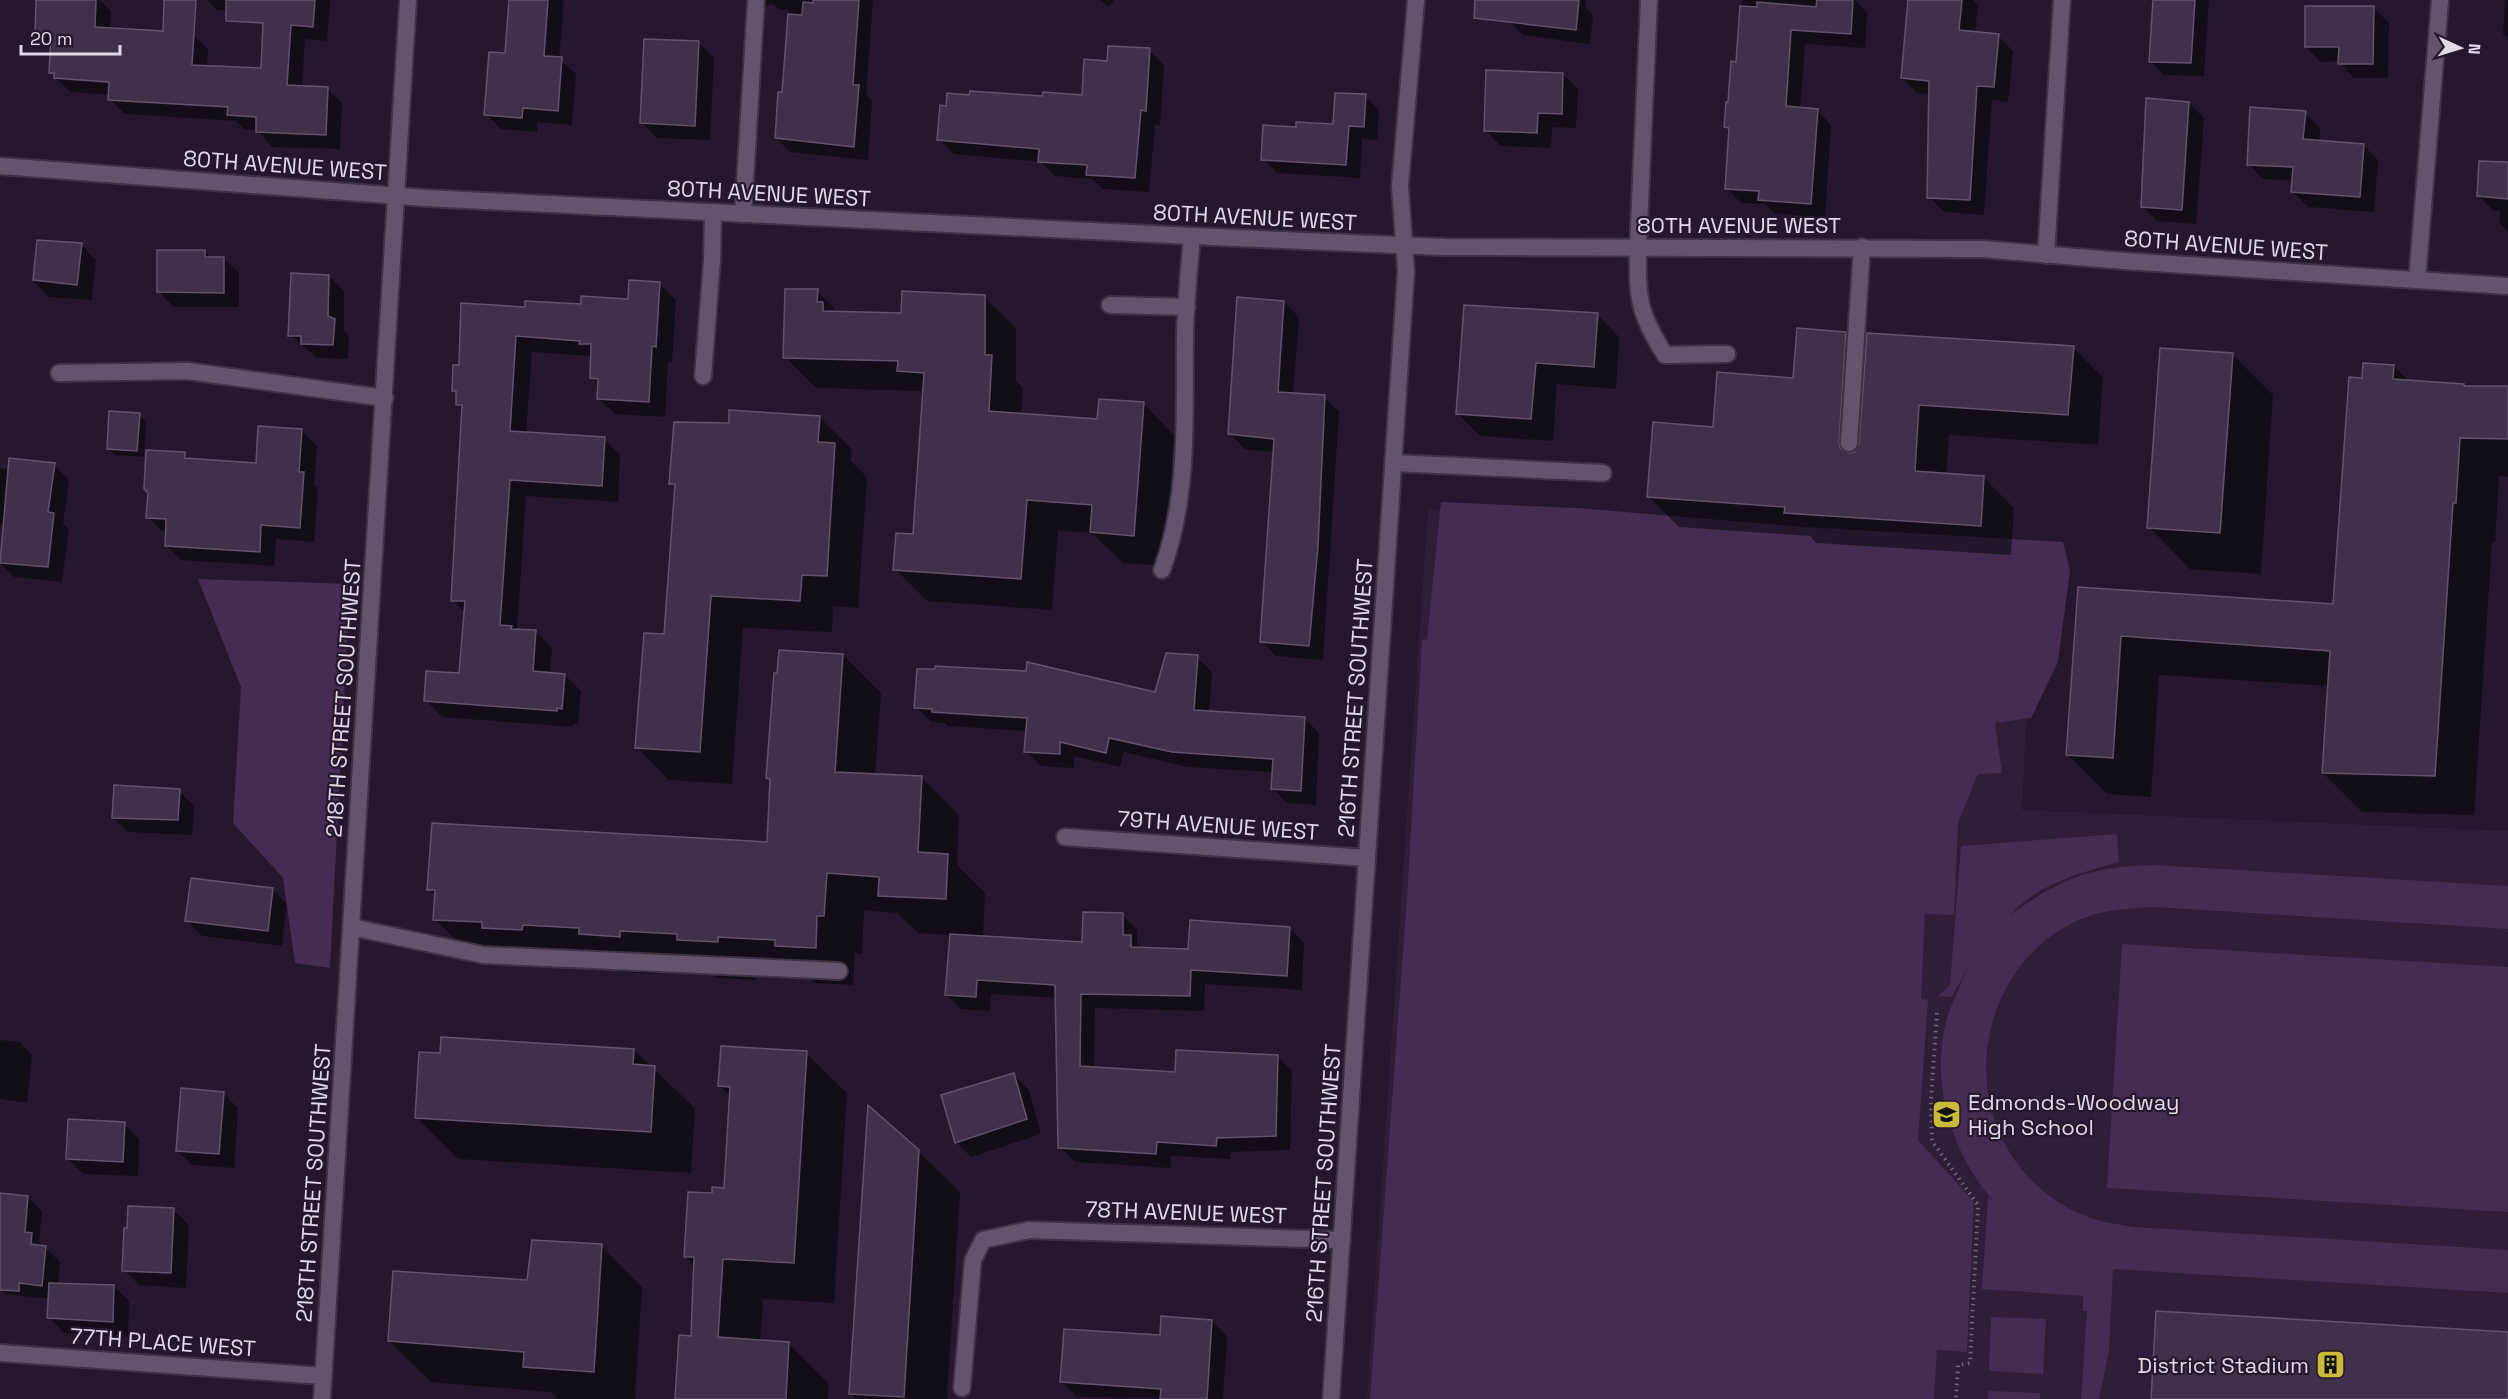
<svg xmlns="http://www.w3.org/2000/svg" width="2508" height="1399" font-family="'Space Grotesk',sans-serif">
<rect width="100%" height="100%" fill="#26172e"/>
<path fill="#301d3a" d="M1428 509 2034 545 2022 810 2508 831V1399H1367Z"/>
<g fill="#452c52">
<path d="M1441 502 1578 508 1804 527 2063 542 2070 570 2058 662 2031 718 1995 723 2002 773 1978 774 1958 823 1954 915 1925 914 1921 999 1928 1000 1918 1140 1974 1202 1967 1352 1937 1350 1934 1399H1370L1407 898 1422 640 1427 639Z"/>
<path d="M198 579 350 584 330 968 295 963 283 878 233 823 241 687Z"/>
<path d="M2117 834 2119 862C2079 873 2038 884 2010 915 2062 878 2091 866 2156 865L2508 886V929L2154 907C2135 908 2117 909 2099 913 1997 941 1956 1066 2010 1153 2026 1179 2052 1202 2081 1214 2098 1222 2116 1224 2134 1227L2508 1250V1293L2113 1269 2109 1351 2099 1399H2081L2087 1311H2083V1296L1982 1289 1988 1197 1995 1203C1952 1155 1929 1083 1947 1018 1953 1000 1961 984 1968 967L1952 997 1938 996 1950 985 1961 846Z"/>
<path d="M2122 944 2508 967V1212L2107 1188Z"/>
<path d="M1991 1317 2046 1319 2043 1374 1989 1371Z"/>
<path d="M1988 1391 2040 1393V1399H1988Z"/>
</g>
<g fill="#0007" fill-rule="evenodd">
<path d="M38 0H100L111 11 110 29 193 34 208 49 207 67 262 70 265 13 217 10 207 0H330L327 41 305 39 302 87 327 88 342 103 340 149 272 147 257 130 244 129 236 121 125 114 110 99V95L70 92 51 73 52 49 36 33ZM64 77 117 81V84L64 80Z"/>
<path d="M511 0H564L559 59 576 74 572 125 537 122V132L501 129 486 114 506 55Z"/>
<path d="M750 0H873L866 95 872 101 868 160 790 152 776 138 784 94 789 10H781L772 4 758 8Z"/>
<path d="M1100 0H1114L1109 7Z"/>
<path d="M1510 0H1586L1585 7 1593 15 1590 44 1523 35 1508 20Z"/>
<path d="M1742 0H1855L1867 13 1865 48 1805 44 1800 109 1817 110 1831 125 1825 218 1774 213 1765 204 1741 203 1727 188 1731 131 1726 127 1737 63Z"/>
<path d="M1910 0H1973L1978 5 1975 33 1998 36 2013 51 2008 102 1992 100 1984 215 1944 212 1929 197 1931 94 1917 93 1902 78Z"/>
<path d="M2154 0H2209L2204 76 2164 75 2151 62Z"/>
<path d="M2505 0H2508V39L2503 34Z"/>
<path d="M2374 8 2389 23 2388 78H2354L2339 61 2321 62 2306 47Z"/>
<path d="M699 43 714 58 710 140 657 138 642 123Z"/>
<path d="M1149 50 1164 65 1160 125H1155L1149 192 1103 189 1092 179 1055 176 1041 162 954 154 939 139 1044 98 1084 96 1108 62Z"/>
<path d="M1563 74 1578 89 1576 128 1552 127 1551 148 1501 146 1486 131Z"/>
<path d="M1365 96 1379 110 1377 140 1362 139 1360 178 1277 173 1263 159 1297 128 1335 126Z"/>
<path d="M2189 103 2204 118 2196 224 2157 221 2142 206Z"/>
<path d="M2305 113 2320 128 2319 142 2363 145 2378 160 2374 212 2308 207 2293 192 2294 181 2263 179 2248 164Z"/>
<path d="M2508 164V232L2499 222 2500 211H2494L2479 196Z"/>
<path d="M38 241 81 245 96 260 92 300 49 297 34 282Z"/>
<path d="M205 251 211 258H224L239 273V307H174L159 292Z"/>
<path d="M329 276 344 291V331L349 336 348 359 317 358 290 335Z"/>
<path d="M659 284 676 300 672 362H668L665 417 615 414 598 398 599 385 591 377 592 356 532 352 526 434 604 439 620 455 618 502 526 496 517 631 536 632 552 648 550 674 565 675 581 691 578 724H573V727L442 717 426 700 460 675 465 613 453 600 464 410 458 404V394L454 390 460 367 526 309 630 300Z"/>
<path d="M817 291 839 313 902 314 984 297 1016 328V381L1023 388 1021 415 1099 421 1143 403 1174 435 1165 566 1123 563 1092 533 1058 531 1052 610 927 601 895 569 915 536 924 396 920 391 816 388 785 357Z"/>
<path d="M1284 302 1299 317 1293 395 1324 397 1339 412 1323 660 1276 656 1261 641 1275 452 1245 449 1230 434Z"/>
<path d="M1597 314 1619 337 1616 389 1557 384 1553 441 1480 436 1458 414Z"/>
<path d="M1845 333 1867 355 2073 347 2103 378 2098 445 1949 435 1946 475 1984 478 2014 508 2011 555 1816 543 1810 536 1679 527 1649 497 1715 428 1795 379Z"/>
<path d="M2232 354 2273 395 2261 574 2190 569 2149 527Z"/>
<path d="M2394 366 2409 381 2463 385 2466 388H2508V477L2499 476 2495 542H2492L2474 815 2362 812 2323 773 2329 686 2159 675 2151 797 2107 794 2068 755 2079 588 2334 606 2363 380Z"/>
<path d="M139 415 146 422 144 457 115 455 108 448Z"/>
<path d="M819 417 852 449 851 461 867 477 858 608 833 606 832 632 743 628 732 784 669 780 637 747 665 636 676 488 671 483 730 425Z"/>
<path d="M302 431 317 446 314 485 318 489 314 542 276 539 274 566 181 560 166 545 167 532H163L148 517 184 454 191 460 257 465Z"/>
<path d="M54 465 69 480 63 524 69 529 62 582 14 577 0 563 4 525H0V469Z"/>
<path d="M843 655 881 693 875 775 921 777 959 815 957 865 985 893 983 938 1083 943 1123 915 1137 930V943L1143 949 1189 950 1290 928 1304 943 1302 990 1205 984 1204 1011 1095 1008 1094 1068 1176 1073 1277 1056 1292 1071 1290 1150 1231 1152 1230 1159 1171 1156 1170 1168 1075 1162 1060 1147 1057 998 991 994 990 1011 961 1009 947 995 951 935 918 933 897 913 864 910 862 954 855 953 853 985 815 983 808 977 756 974 755 980 717 978 710 971 658 968V974L619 972 612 965 560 962V968L522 966 515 959 473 957 435 919 436 897 429 889 769 843 772 781 768 778Z"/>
<path d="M1197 657 1212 672 1209 713 1304 718 1319 733 1316 805 1287 803 1273 789 1274 772 1188 767 1124 752 1120 767 1074 756V768L1041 766 1026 751 1027 731 948 726 945 723 931 722 916 707 1157 694Z"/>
<path d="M179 791 194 806 192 835 128 832 113 818Z"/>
<path d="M272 889 287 904 282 946 202 936 187 921Z"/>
<path d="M0 1040 20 1042 32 1055 27 1103 0 1099Z"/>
<path d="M634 1050 695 1108 691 1173 458 1159 417 1118 442 1054Z"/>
<path d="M806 1053 847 1093 834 1303 763 1299 760 1341 788 1343 829 1384 828 1399H677L692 1337 695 1267 685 1256 713 1195 726 1190 731 1097 720 1086Z"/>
<path d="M1014 1075 1029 1090 1041 1134 971 1157 956 1142Z"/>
<path d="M223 1093 238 1108 234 1168 192 1165 177 1150Z"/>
<path d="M124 1124 139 1139 138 1176 83 1174 68 1159Z"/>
<path d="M918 1151 960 1192 947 1399H856L850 1393Z"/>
<path d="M0 1194 28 1197 42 1212 39 1242 60 1262 58 1285 114 1286 129 1301 128 1337 64 1333 49 1317 50 1299 5 1294 0 1289Z"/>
<path d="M174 1210 189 1225 186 1288 139 1285 124 1270Z"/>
<path d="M601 1246 642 1287 635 1399H558L550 1392 431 1382 389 1341 529 1281Z"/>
<path d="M1212 1321 1227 1336 1223 1399 1077 1397 1062 1382Z"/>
</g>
<g fill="#403049" stroke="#63526d" stroke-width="1.5">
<path d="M36 0H96L95 27 163 31 164 0H196L192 65 261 68 263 23 226 21V0H315L313 27 291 25 287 85 328 87 326 135 256 132V117L227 115 228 107 108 100 109 82 54 78V73H49L51 34H35Z"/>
<path d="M509 0H548L544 56 562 57 558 111 523 108 522 118 484 115 489 52 505 53Z"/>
<path d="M813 0H859L853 85H859L854 147 775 138 778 92H782L788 14 802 15 803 2 813 3Z"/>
<path d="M1475 0H1579L1576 30 1474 18Z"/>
<path d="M1817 0H1853L1851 34 1791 30 1786 106 1818 109 1811 204 1758 200 1759 191 1725 189 1729 128 1724 127 1726 102H1728L1731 61 1736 62 1740 6 1757 7V2L1816 7Z"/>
<path d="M1908 0H1962L1959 30 1999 34 1994 87 1977 86 1970 200 1927 198 1929 81 1901 78Z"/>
<path d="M2153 0H2195L2191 63 2149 62Z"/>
<path d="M2305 6H2374L2373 64H2338L2339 47H2305Z"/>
<path d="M644 39 699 41 695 126 640 123Z"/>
<path d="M1108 46 1150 48 1146 111 1141 110 1135 178 1086 175 1087 165 1038 162 1039 149 937 140 940 105 946 106 947 93 969 95 970 91 1042 96 1043 92 1082 95 1084 59 1107 61Z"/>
<path d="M1486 70 1563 73 1562 114 1538 113 1537 133 1484 131Z"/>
<path d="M1335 93 1366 94 1364 127 1349 126 1346 165 1261 160 1263 125 1296 127V122L1333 124Z"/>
<path d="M2146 98 2189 102 2182 210 2141 207Z"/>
<path d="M2250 107 2306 111 2303 139 2364 144 2360 197 2291 192 2293 167 2247 165Z"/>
<path d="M2479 161 2508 162V199L2477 196Z"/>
<path d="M37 240 82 243 77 285 33 280Z"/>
<path d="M157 250H205V257H224V293L157 292Z"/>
<path d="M291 273 329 275 328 316 335 319 333 345 301 344V336H288Z"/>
<path d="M629 280 660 282 656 347 652 346 649 402 597 399 598 379 590 378 591 344H579L580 341 516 336 510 431 605 437 602 486 510 480 500 625 512 626 511 629 536 630 533 671 565 674 562 709 557 708V711L424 701 426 671 459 673 465 601H451L462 405H456V391H452L453 365H459L461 303 525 307V301L581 304V296L628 299Z"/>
<path d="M785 289H818L817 302H823V311L901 313 902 291 985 295V355H992L989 411 1097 419 1099 399 1144 402 1134 536 1090 532 1092 505 1027 500 1021 579 893 570 896 533 913 534 924 373 897 371 898 361 783 358Z"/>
<path d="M1237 297 1284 301 1278 392 1325 395 1318 546 1309 646 1260 642 1274 439 1228 434Z"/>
<path d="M1464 305 1598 313 1594 367 1536 363 1531 419 1456 414Z"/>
<path d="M1797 328 1846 332 1839 442 1840 448 1848 453 1854 452 1859 444 1867 333 2074 346 2068 415 1919 405 1915 471 1984 476 1981 526 1784 513 1785 507 1647 497 1653 422 1713 427 1717 372 1793 378Z"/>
<path d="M2160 348 2233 353 2220 533 2147 528Z"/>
<path d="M2363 363 2394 365 2393 379 2464 384V386H2508V439L2460 438 2456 503H2453L2435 776 2322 773 2330 651 2121 636 2113 758 2066 755 2078 587 2333 604 2349 377 2362 378Z"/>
<path d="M729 410 820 416 818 442 835 443 827 576 802 575 800 601 711 596 700 752 635 748 644 633 664 634 675 484H669L674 422 729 423Z"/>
<path d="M109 411 140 413 137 451 107 449Z"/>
<path d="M258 426 302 429 299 472H304L300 528 261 525 260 552 165 546 166 519 146 518 148 493 144 489 146 450 185 452V458L256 463Z"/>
<path d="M9 458 55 463 48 512 54 513 48 567 0 563Z"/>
<path d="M779 650 843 654 835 772 922 776 918 852 948 854 946 899 878 896 879 877 827 873 824 916H817L816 948 775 946V940L718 937V942L677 940V934L620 931V937L579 934V928L523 925 522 930 482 928V922L433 920 435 890H427L432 823 767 842 770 779 766 778 774 673H777Z"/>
<path d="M1166 653 1198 655 1194 710 1305 717 1301 791 1271 789 1273 759 1172 752 1109 738 1106 753 1060 742V754L1024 752 1027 718 932 712V709L914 708 917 669H935V666L1026 671 1027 662 1155 692Z"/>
<path d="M114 785 180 789 178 820 112 818Z"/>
<path d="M191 878 273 888 268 931 185 921Z"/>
<path d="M1083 912 1123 913V935H1131V947L1188 949 1190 920 1290 927 1287 976 1191 970 1190 996 1081 994 1080 1066 1175 1072 1176 1050 1278 1055 1276 1136 1217 1138 1216 1146 1157 1142 1156 1154 1058 1148 1055 985 977 980 976 997 945 995 950 934 1082 942Z"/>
<path d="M441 1037 634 1049 633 1064 655 1066 651 1132 415 1118 419 1052 440 1053Z"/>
<path d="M721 1046 807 1051 794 1263 723 1259 718 1337 789 1342 786 1399H675L679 1335 691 1336 694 1257H684L688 1192 712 1193V1187L724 1188 730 1087 718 1086Z"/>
<path d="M1014 1073 1027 1119 955 1143 941 1095Z"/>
<path d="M181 1088 224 1092 219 1154 176 1151Z"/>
<path d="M868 1105 919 1150 904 1397 849 1394Z"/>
<path d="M68 1119 125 1122 123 1162 66 1159Z"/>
<path d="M0 1193 28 1196 25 1232 32 1233 31 1244 46 1246 42 1286 19 1283V1291L0 1290Z"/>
<path d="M128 1206 174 1208 171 1273 122 1271 124 1228H127Z"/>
<path d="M532 1240 602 1244 594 1372 523 1367 524 1352 388 1341 393 1271 527 1280Z"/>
<path d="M49 1283 114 1285 113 1322 47 1318Z"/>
<path d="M2156 1311 2508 1332V1399H2151Z"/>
<path d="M1161 1316 1212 1320 1207 1399H1160L1161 1389 1060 1382 1064 1329 1160 1335Z"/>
</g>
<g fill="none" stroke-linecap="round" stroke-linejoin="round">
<defs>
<g id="service">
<path d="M743 214 756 1"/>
<path d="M1638 248C1637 298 1638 312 1665 355L1727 354"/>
<path d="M1110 305 1187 307"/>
<path d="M59 373 187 371 385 398"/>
<path d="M703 376 712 260 713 213"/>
<path d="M1849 443 1862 247"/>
<path d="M1394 463 1603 473"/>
<path d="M1162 570C1190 494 1184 413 1185 333 1186 301 1189 268 1192 236"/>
<path d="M351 927 483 955 839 971"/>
<path d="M962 1388 973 1260 983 1240 1029 1230"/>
</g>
<g id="minor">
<path d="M1638 248 1649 0"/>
<path d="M2046 255 2062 0"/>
<path d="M2417 280 2440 0"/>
<path d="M1065 837 1367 858"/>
<path d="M1029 1230 1342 1240"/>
<path d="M0 1353 323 1376"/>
<path d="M322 1399 408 0"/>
<path d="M1331 1399 1406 271 1400 186 1416 0"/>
</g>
<path id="tertiary" d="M0 166 426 198 1192 236 1444 247 1982 249 2125 261 2508 286"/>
</defs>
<use href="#service" stroke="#3d3244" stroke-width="20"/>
<use href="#minor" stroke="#3d3244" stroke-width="20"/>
<use href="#tertiary" stroke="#3d3244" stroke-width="20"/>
<path stroke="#73667a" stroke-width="4" stroke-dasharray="1.5 4.5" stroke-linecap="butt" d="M1937 1013 1931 1100 1932 1141 1978 1205 1970 1363 1958 1365 1956 1399"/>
<use href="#service" stroke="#64536d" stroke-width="16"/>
<use href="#minor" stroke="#64536d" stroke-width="16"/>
<use href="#tertiary" stroke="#64536d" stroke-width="16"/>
</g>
<defs>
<symbol id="school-square" viewBox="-11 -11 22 22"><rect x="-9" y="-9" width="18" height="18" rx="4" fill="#c9bb3a" stroke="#26172e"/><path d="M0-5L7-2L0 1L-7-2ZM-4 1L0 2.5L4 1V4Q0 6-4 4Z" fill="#111"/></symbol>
<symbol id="building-square" viewBox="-11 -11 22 22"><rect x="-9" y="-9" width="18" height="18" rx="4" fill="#c9bb3a" stroke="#26172e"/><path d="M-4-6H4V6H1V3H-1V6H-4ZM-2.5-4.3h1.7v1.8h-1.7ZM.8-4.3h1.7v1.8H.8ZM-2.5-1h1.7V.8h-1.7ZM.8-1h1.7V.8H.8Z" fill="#111"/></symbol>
</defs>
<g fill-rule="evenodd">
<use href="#school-square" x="1930" y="1098" width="33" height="33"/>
<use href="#building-square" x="2314" y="1348" width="33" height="33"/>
</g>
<g text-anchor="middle" stroke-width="4.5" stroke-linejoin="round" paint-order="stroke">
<g font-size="22" fill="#e2d8e8" stroke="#26172e">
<text transform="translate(285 165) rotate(4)" y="8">80TH AVENUE WEST</text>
<text transform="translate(769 193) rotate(3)" y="8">80TH AVENUE WEST</text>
<text transform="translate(1255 217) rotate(3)" y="8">80TH AVENUE WEST</text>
<text x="1739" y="233">80TH AVENUE WEST</text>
<text transform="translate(2226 245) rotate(4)" y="8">80TH AVENUE WEST</text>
<text transform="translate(343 698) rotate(-86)" y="8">218TH STREET SOUTHWEST</text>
<text transform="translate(1355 698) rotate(-86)" y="8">216TH STREET SOUTHWEST</text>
<text transform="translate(1218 825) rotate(4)" y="8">79TH AVENUE WEST</text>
<text transform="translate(313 1183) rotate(-86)" y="8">218TH STREET SOUTHWEST</text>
<text transform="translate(1323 1183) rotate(-86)" y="8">216TH STREET SOUTHWEST</text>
<text transform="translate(1186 1212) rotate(2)" y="8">78TH AVENUE WEST</text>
<text transform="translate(163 1342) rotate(4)" y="8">77TH PLACE WEST</text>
</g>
<g font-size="22" fill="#e2d8e8" stroke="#26172e" text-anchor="start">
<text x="1968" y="1110">Edmonds-Woodway<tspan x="1968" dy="25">High School</tspan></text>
<text x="2309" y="1373" text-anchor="end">District Stadium</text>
</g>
</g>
<g transform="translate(2460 48) rotate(94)" stroke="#26172e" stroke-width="4.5" paint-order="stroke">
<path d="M0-4.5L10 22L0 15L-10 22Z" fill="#e2d8e8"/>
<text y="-9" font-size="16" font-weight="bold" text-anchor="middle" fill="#e2d8e8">N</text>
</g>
<path d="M21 45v9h99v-9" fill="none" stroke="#e2d8e8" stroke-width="3"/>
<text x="30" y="45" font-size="18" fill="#e2d8e8" stroke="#26172e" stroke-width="4.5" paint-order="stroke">20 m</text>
</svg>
